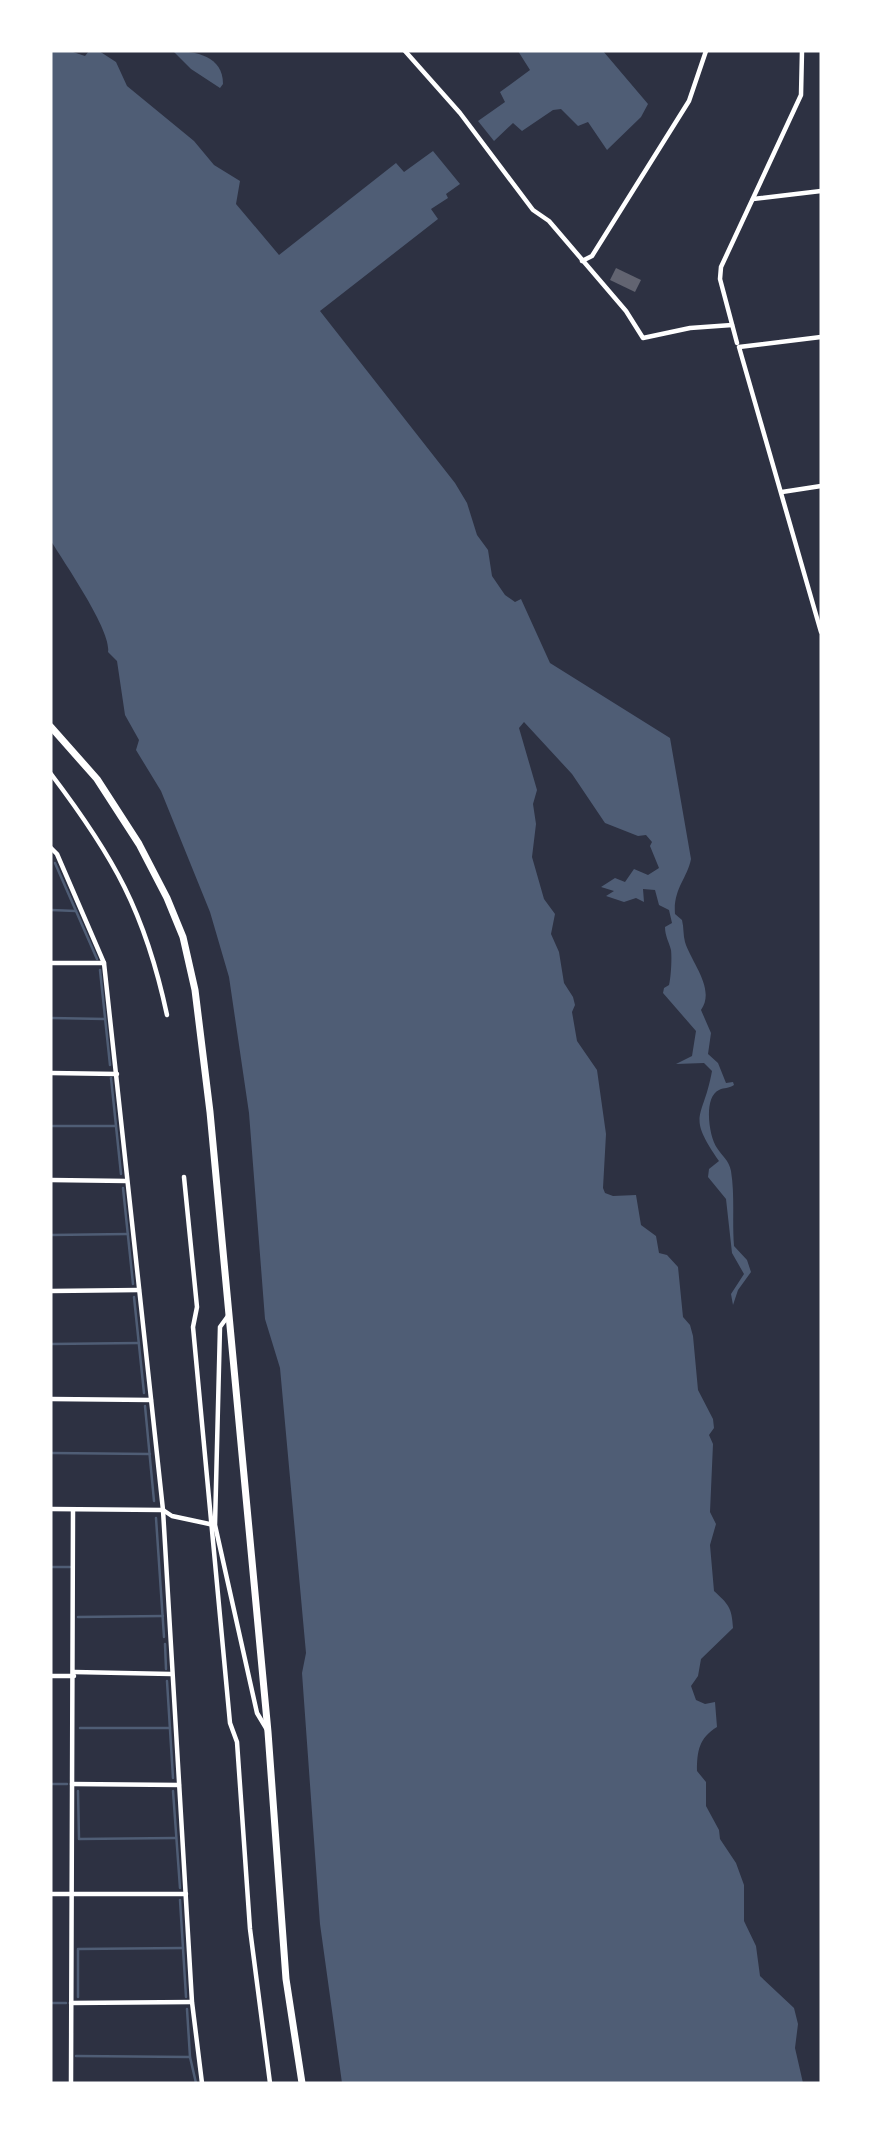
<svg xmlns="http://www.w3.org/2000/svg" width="872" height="2134" font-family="'Work Sans',sans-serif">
<rect width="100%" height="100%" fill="#2d3142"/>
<g fill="#4f5d75">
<path d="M51 51H70L85 56 89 51H99L116 62 127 86 194 141 214 165 240 181 236 204 279 255 396 163 404 172 433 151 460 184 446 194 448 198 431 209 438 219 320 311 455 483 467 503 477 535 488 550 492 576 505 595 515 602 521 599 550 663 670 738 691 859C687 879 673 889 675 914L682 920C684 928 683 935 685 942 691 962 716 989 701 1010L711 1033 708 1054 718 1063 726 1083 733 1082 734 1085C728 1089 725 1087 719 1090 703 1097 709 1137 717 1148 722 1156 729 1160 731 1171 735 1196 732 1220 734 1246L747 1260 751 1272 738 1290 733 1305 731 1294 744 1274 732 1253 726 1199 708 1177 709 1169 719 1161C686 1113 703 1121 712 1071L704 1063 676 1064 692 1056 696 1031 663 993 664 988 669 985C671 977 672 958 671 950 669 942 665 936 665 927L672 923 669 910 659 905 655 890 643 889 644 902 636 898 624 902 606 896 614 891 601 887 615 878 625 882 634 869 648 875 659 868 650 846 652 842 646 835 638 836 605 823 572 774 524 722 519 728 537 790 533 804 536 824 532 857 544 899 555 914 551 934 559 952 564 983 573 997 575 1005 572 1012 577 1041 597 1070 606 1134 603 1188 605 1193 613 1196 636 1195 641 1225 656 1236 659 1253 667 1255 678 1267 683 1317 690 1325 693 1336 698 1390 713 1419 714 1428 709 1435 713 1444 710 1512 716 1524 710 1545 714 1591C728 1604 732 1607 733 1628L701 1659 698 1676 691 1686 696 1700 705 1704 715 1702 717 1727C699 1738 697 1751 697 1771L706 1782V1806L719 1830 720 1839 736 1863 744 1885V1921L756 1946 760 1976 794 2008 798 2024 795 2048 803 2083H342L320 1924 302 1673 306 1653 280 1368 265 1319 249 1113 229 977 210 912 161 791 136 750 139 740 125 715 117 661 108 652C112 631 63 561 51 541Z"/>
<path d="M173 51C196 51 223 56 223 84L220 88 191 69Z"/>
<path d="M518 51H603L648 104 641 117 607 150 588 122 578 126 561 109 553 110 522 131 513 123 494 141 478 121 505 102 500 92 530 70Z"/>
</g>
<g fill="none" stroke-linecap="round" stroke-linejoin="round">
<g stroke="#4f5d75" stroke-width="2.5">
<path d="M55 863 97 959"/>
<path d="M51 910 76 911"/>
<path d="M100 970 110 1065"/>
<path d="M51 1018 105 1019"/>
<path d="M111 1078 121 1174"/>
<path d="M51 1126H116"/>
<path d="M123 1188 133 1284"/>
<path d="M51 1235 128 1234"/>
<path d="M134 1297 144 1393"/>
<path d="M51 1344 139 1343"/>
<path d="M145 1406 154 1501"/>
<path d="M51 1453 150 1454"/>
<path d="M156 1518 164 1637"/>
<path d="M51 1567H70"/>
<path d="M78 1617 163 1616"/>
<path d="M165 1644 166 1669"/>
<path d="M167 1681 173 1778"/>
<path d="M80 1728H170"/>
<path d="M51 1784H67"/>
<path d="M78 1791 79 1839 176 1838"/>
<path d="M173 1791 180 1888"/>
<path d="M180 1900 186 1997"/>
<path d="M78 1997V1949L183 1948"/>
<path d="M51 2003H66"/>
<path d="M187 2009 190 2057 196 2083"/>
<path d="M76 2056 190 2057"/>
</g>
</g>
<path fill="#626471" d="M616 268 641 280 635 292 610 280Z"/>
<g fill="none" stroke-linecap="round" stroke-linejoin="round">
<g stroke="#fff" stroke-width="4.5">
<path d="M405 51 460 113 533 210 549 221 626 311 643 338 690 328 732 325"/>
<path d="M753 199 821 191"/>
<path d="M582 261 592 256 689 101 706 51"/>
<path d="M821 337 739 347 821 632"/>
<path d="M737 343 720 279 721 267 801 95 802 51"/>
<path d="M782 492 821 486"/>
<path d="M51 774C114 857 145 912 167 1015"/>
<path d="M51 848 57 854 104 963 163 1510 192 2002 202 2083"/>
<path d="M51 963H104"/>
<path d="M51 1073 117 1074"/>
<path d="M184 1177 197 1307 193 1327 230 1723 237 1742 250 1929 270 2083"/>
<path d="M51 1180 127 1181"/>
<path d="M51 1291 139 1290"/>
<path d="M228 1316 220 1327 215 1525 257 1713 266 1728"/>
<path d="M51 1399 151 1400"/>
<path d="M51 1509 163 1510 172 1516 214 1525"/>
<path d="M74 1672 171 1674"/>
<path d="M51 1676H74"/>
<path d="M72 1784 179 1785"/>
<path d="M51 1894H186"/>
<path d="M71 2003 192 2002"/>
<path d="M71 2083 73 1510"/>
</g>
<path stroke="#fff" stroke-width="7" d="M51 727 97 779 139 844 167 898 183 937 195 990 210 1112 268 1732 286 1979 302 2083"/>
</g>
<rect width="872" height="2134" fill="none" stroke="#ffffff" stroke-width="105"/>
</svg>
